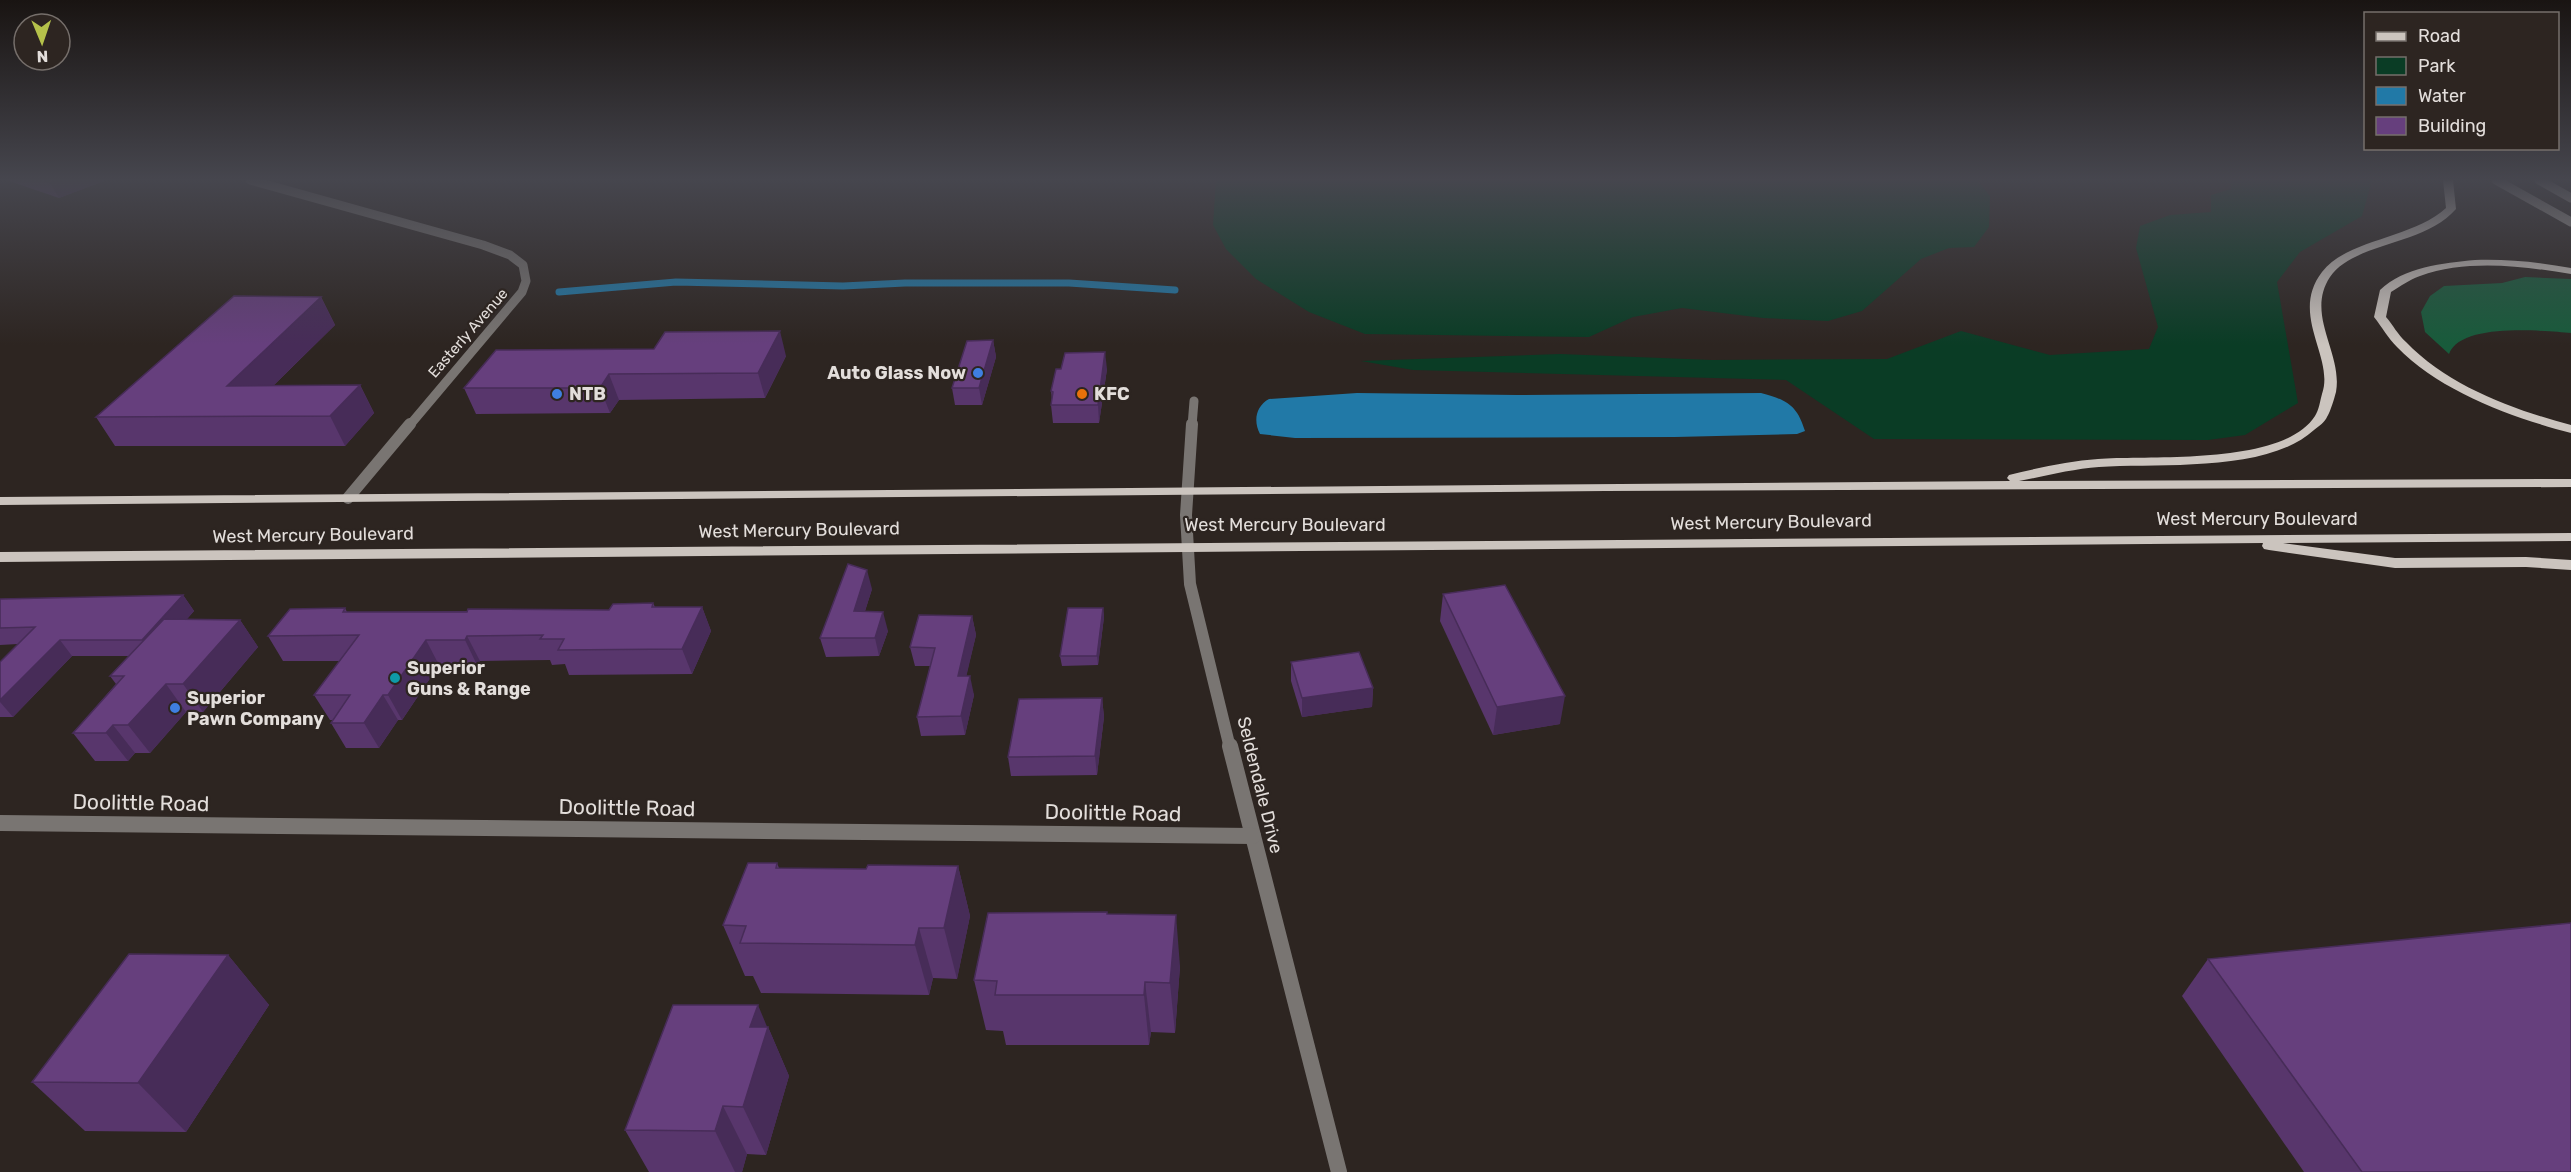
<svg xmlns="http://www.w3.org/2000/svg" width="2571" height="1172" font-family="Rubik,sans-serif">
<rect width="100%" height="100%" fill="#2d2521"/>
<g fill="#0a3c25">
<path d="M1216 180H1977L1990 196 1989 227 1974 247 1949 248 1921 259 1862 311 1828 321 1763 318 1682 308 1633 317 1589 337 1365 334 1309 312 1256 279 1226 249 1213 225Z"/>
<path d="M2230 180H2372L2362 216 2300 252 2277 282 2298 403 2245 435 2208 440 1874 439 1786 380 1413 370 1361 361 1560 354 1712 360 1887 359 1961 331 2050 355 2149 349 2158 327 2136 248 2140 226 2170 215 2211 212V195L2231 189Z"/>
</g>
<path fill="#185b3b" d="M2525 277 2571 279V333C2544 331 2461 322 2449 354L2425 332 2421 312 2430 296 2444 286 2502 283Z"/>
<path fill="#2179a7" d="M1357 393 1517 395 1761 393C1787 400 1797 405 1805 431L1797 434 1675 437 1295 438 1260 434C1253 421 1256 406 1269 399Z"/>
<g fill="none" stroke-linecap="round" stroke-linejoin="round">
<path stroke="#2179a7" stroke-width="7" d="M559 292 676 282 843 286 905 283H1069L1175 290"/>
<g stroke="#797572" stroke-width="9">
<path d="M250 180 483 245 510 255 523 265 526 281 522 292 409 426"/>
<path d="M1192 426 1194 401"/>
</g>
<g stroke="#797572" stroke-width="12">
<path d="M1192 424 1186 515 1190 584 1230 748"/>
<path d="M348 498 410 424"/>
</g>
<g stroke="#797572" stroke-width="16">
<path d="M1230 746 1339 1172"/>
<path d="M0 823 1253 836"/>
</g>
<g stroke="#a7a29d" stroke-width="9">
<path d="M2496 180 2571 222"/>
<path d="M2539 180 2571 198"/>
</g>
<g fill="#cbc4be" fill-rule="evenodd">
<path d="M2443 180H2453L2456 209C2424 246 2354 242 2330 277 2305 315 2343 353 2336 392 2334 399 2331 410 2327 417 2325 422 2319 426 2314 430 2267 473 2160 463 2099 467 2072 469 2045 476 2019 481L2571 479V487L1605 491 0 505V497L2010 481 2007 478 2009 475C2038 468 2069 461 2098 459 2152 455 2283 466 2315 416 2319 410 2320 401 2322 394 2335 357 2289 315 2322 272 2347 239 2412 239 2446 208Z"/>
<path d="M2475 260C2507 259 2539 262 2571 268V274C2522 266 2467 259 2420 276 2409 280 2401 286 2391 292L2386 317C2393 325 2398 335 2406 342 2448 386 2514 410 2571 425V433C2513 418 2439 391 2397 347 2388 338 2382 327 2374 317L2380 290C2404 267 2443 263 2475 260Z"/>
<path d="M2571 533V541L2283 543 2395 558 2526 557 2571 560V570L2526 567 2395 568 2269 550 2264 549 2262 546 2263 543 0 562V552Z"/>
</g>
</g>
<g fill="#58366c">
<path d="M6 180H104V181L59 198Z"/>
<path d="M321 297 335 325 273 386 360 385 374 413 345 446H115L96 417Z"/>
<path d="M993 340 996 357 982 405H955L952 388Z"/>
<path d="M786 356 765 398 619 400 610 413 476 414 464 388Z"/>
<path d="M1107 369 1099 423H1053L1051 405 1052 400 1051 391Z"/>
<path d="M872 589 865 611 888 631 879 656 826 657 820 638Z"/>
<path d="M1443 594 1560 724 1493 735 1440 621Z"/>
<path d="M183 595 194 611 187 619 240 620 258 647 203 712H186L150 753H135L128 761H95L73 733 116 684 110 676 129 656H72L13 717H0V662L18 644 0 645V599Z"/>
<path d="M653 603 655 607H702L711 631 692 674 569 675 565 664 552 665 550 660 480 661 477 665H439L402 720H398L379 748H346L331 723 333 720H330L314 695 340 661H283L268 636 345 608 347 612 609 610Z"/>
<path d="M1103 608 1104 617 1098 665 1062 666 1060 656Z"/>
<path d="M972 616 976 635 966 676 974 695 965 735 921 736 917 717 930 666H915L910 647Z"/>
<path d="M1291 662 1373 688 1372 707 1302 717 1291 681Z"/>
<path d="M1102 698 1104 717 1097 775 1011 776 1008 757Z"/>
<path d="M777 863 779 868 866 869 958 866 970 916 957 979 933 978 929 995 761 993 753 976H745L723 925Z"/>
<path d="M1107 914 1180 966 1175 1033 1151 1032 1149 1045H1006L1003 1031 986 1030 974 980Z"/>
<path d="M228 955 269 1005 186 1132 85 1131 32 1082Z"/>
<path d="M2208 959 2571 1172H2304L2182 996Z"/>
<path d="M767 1027H768L789 1076 766 1155 747 1154 742 1172H649L625 1130Z"/>
</g>
<g fill="#472c58">
<path d="M55 180H104V181L59 198 50 183Z"/>
<path d="M321 297 335 325 243 415 227 386Z"/>
<path d="M780 331 786 356 765 398 758 373Z"/>
<path d="M993 340 996 357 982 405 979 388Z"/>
<path d="M1105 352 1107 369 1099 423 1098 405Z"/>
<path d="M609 374 619 400 610 413 600 388Z"/>
<path d="M360 385 374 413 345 446 330 416Z"/>
<path d="M867 570 872 589 859 630 854 611Z"/>
<path d="M183 595 194 611 154 656 142 640Z"/>
<path d="M702 607 711 631 692 674 682 649Z"/>
<path d="M1103 608 1104 617 1098 665 1097 656Z"/>
<path d="M883 612 888 631 879 656 875 638Z"/>
<path d="M972 616 976 635 962 695 958 676Z"/>
<path d="M240 620 258 647 203 712 183 684Z"/>
<path d="M467 636 480 661 477 665 465 640Z"/>
<path d="M60 640 72 656 13 717 0 702V700Z"/>
<path d="M426 640 439 665 402 720 388 695Z"/>
<path d="M970 676 974 695 965 735 961 716Z"/>
<path d="M166 684 186 712 150 753 128 725Z"/>
<path d="M1373 688 1372 707 1302 717V698Z"/>
<path d="M383 695 398 720 379 748 364 723Z"/>
<path d="M1565 696 1560 724 1493 735 1497 707Z"/>
<path d="M1102 698 1104 717 1097 775 1095 756Z"/>
<path d="M113 725 135 753 128 761 106 733Z"/>
<path d="M958 866 970 916 957 979 944 928Z"/>
<path d="M1176 915 1180 966 1175 1033 1170 983Z"/>
<path d="M919 928 933 978 929 995 915 945Z"/>
<path d="M228 955 269 1005 186 1132 138 1083Z"/>
<path d="M1145 982 1151 1032 1149 1045 1144 995Z"/>
<path d="M758 1005 768 1029V1027L789 1076 766 1155 743 1107 750 1027Z"/>
<path d="M723 1106 747 1154 742 1172H735L715 1131Z"/>
</g>
<g fill="#663f7d" stroke="#472c58" stroke-width="1.5">
<path d="M44 180H55L50 183Z"/>
<path d="M234 296 321 297 227 386 360 385 330 416 96 417Z"/>
<path d="M780 331 758 373 609 374 600 388H464L496 350 654 349 665 332Z"/>
<path d="M993 340 979 388H952L967 341Z"/>
<path d="M1105 352 1098 405H1051L1053 392 1051 391 1056 369H1061L1065 353Z"/>
<path d="M848 564 867 570 854 611 883 612 875 638H820Z"/>
<path d="M1505 585 1565 696 1497 707 1443 594Z"/>
<path d="M183 595 142 640H60L0 700V662L35 627 0 628V599Z"/>
<path d="M653 603 652 607H702L682 649 558 650 564 639H540L543 635 467 636 465 640H426L388 695H383L364 723H331L350 695H314L359 635 268 636 290 609 345 608 343 612H467L468 609 609 610 613 604Z"/>
<path d="M1068 608H1103L1097 656H1060Z"/>
<path d="M919 615 972 616 958 676H970L961 716 917 717 935 648 910 647Z"/>
<path d="M164 619 240 620 183 684H166L128 725H113L106 733H73L124 676H110Z"/>
<path d="M1359 652 1373 688 1302 698 1291 662Z"/>
<path d="M1102 698 1095 756 1008 757 1019 699Z"/>
<path d="M748 863H777L776 868 866 869 868 865 958 866 944 928H919L915 945 740 943 746 926 723 925Z"/>
<path d="M1107 912V914L1176 915 1170 983 1145 982 1144 995H995L997 981 974 980 988 913Z"/>
<path d="M2571 923V1172H2362L2208 959Z"/>
<path d="M129 954 228 955 138 1083 32 1082Z"/>
<path d="M673 1005H758L750 1027H768L743 1107 723 1106 715 1131 625 1130Z"/>
</g>
<linearGradient id="sky" x2="0" y2="1"><stop stop-color="#191412"/><stop offset="0.52" stop-color="#46464e"/><stop offset="1" stop-color="#46464e" stop-opacity="0"/></linearGradient>
<rect width="2571" height="345" fill="url(#sky)"/>
<g fill="#3f7fe0" stroke="#2d2521" stroke-width="2">
<circle cx="978" cy="373" r="6"/>
<circle cx="557" cy="394" r="6"/>
<circle cx="175" cy="708" r="6"/>
</g>
<circle fill="#e8710a" stroke="#2d2521" stroke-width="2" cx="1082" cy="394" r="6"/>
<circle fill="#0f9aa8" stroke="#2d2521" stroke-width="2" cx="395" cy="678" r="6"/>
<g text-anchor="middle" stroke-width="4.5" stroke-linejoin="round" paint-order="stroke">
<g font-size="15" fill="#e3dedb" stroke="#2d2521">
<text transform="translate(468 333) rotate(-49)" y="5">Easterly Avenue</text>
</g>
<g font-size="18" font-weight="bold" fill="#e3dedb" stroke="#2d2521" text-anchor="start">
<text x="966" y="379" text-anchor="end">Auto Glass Now</text>
<text x="569" y="400">NTB</text>
<text x="1094" y="400">KFC</text>
<text x="407" y="674">Superior<tspan x="407" dy="21">Guns &amp; Range</tspan></text>
<text x="187" y="704">Superior<tspan x="187" dy="21">Pawn Company</tspan></text>
</g>
<g font-size="18" fill="#e3dedb" stroke="#2d2521">
<text x="2257" y="525">West Mercury Boulevard</text>
<text transform="translate(1771 522) rotate(-1)" y="6">West Mercury Boulevard</text>
<text x="1285" y="531">West Mercury Boulevard</text>
<text transform="translate(799 530) rotate(-1)" y="6">West Mercury Boulevard</text>
<text transform="translate(313 535) rotate(-1)" y="6">West Mercury Boulevard</text>
<text transform="translate(1260 785) rotate(76)" y="6">Seldendale Drive</text>
</g>
<g font-size="21" fill="#e3dedb" stroke="#2d2521">
<text transform="translate(141 803) rotate(1)" y="7">Doolittle Road</text>
<text transform="translate(627 808) rotate(1)" y="7">Doolittle Road</text>
<text transform="translate(1113 813) rotate(1)" y="7">Doolittle Road</text>
</g>
</g>
<rect x="2364" y="12" width="195" height="138" fill="#2d2521" stroke="#766f6b" stroke-width="1.5"/>
<rect x="2376" y="32" width="30" height="9" fill="#cbc4be" stroke="#766f6b" stroke-width="1.5"/>
<text x="2418" y="42" font-size="18" fill="#e3dedb">Road</text>
<rect x="2376" y="57" width="30" height="18" fill="#0a3c25" stroke="#766f6b" stroke-width="1.5"/>
<text x="2418" y="72" font-size="18" fill="#e3dedb">Park</text>
<rect x="2376" y="87" width="30" height="18" fill="#2179a7" stroke="#766f6b" stroke-width="1.5"/>
<text x="2418" y="102" font-size="18" fill="#e3dedb">Water</text>
<rect x="2376" y="117" width="30" height="18" fill="#663f7d" stroke="#766f6b" stroke-width="1.5"/>
<text x="2418" y="132" font-size="18" fill="#e3dedb">Building</text>
<g transform="translate(42 42) rotate(178)"><circle r="28" fill="#2d2521" stroke="#766f6b" stroke-width="1.5"/>
<path d="M0-4.5L10 22L0 15L-10 22Z" fill="#b5c24a"/>
<text y="-9" font-size="16" font-weight="bold" text-anchor="middle" fill="#e3dedb">N</text>
</g>
</svg>
